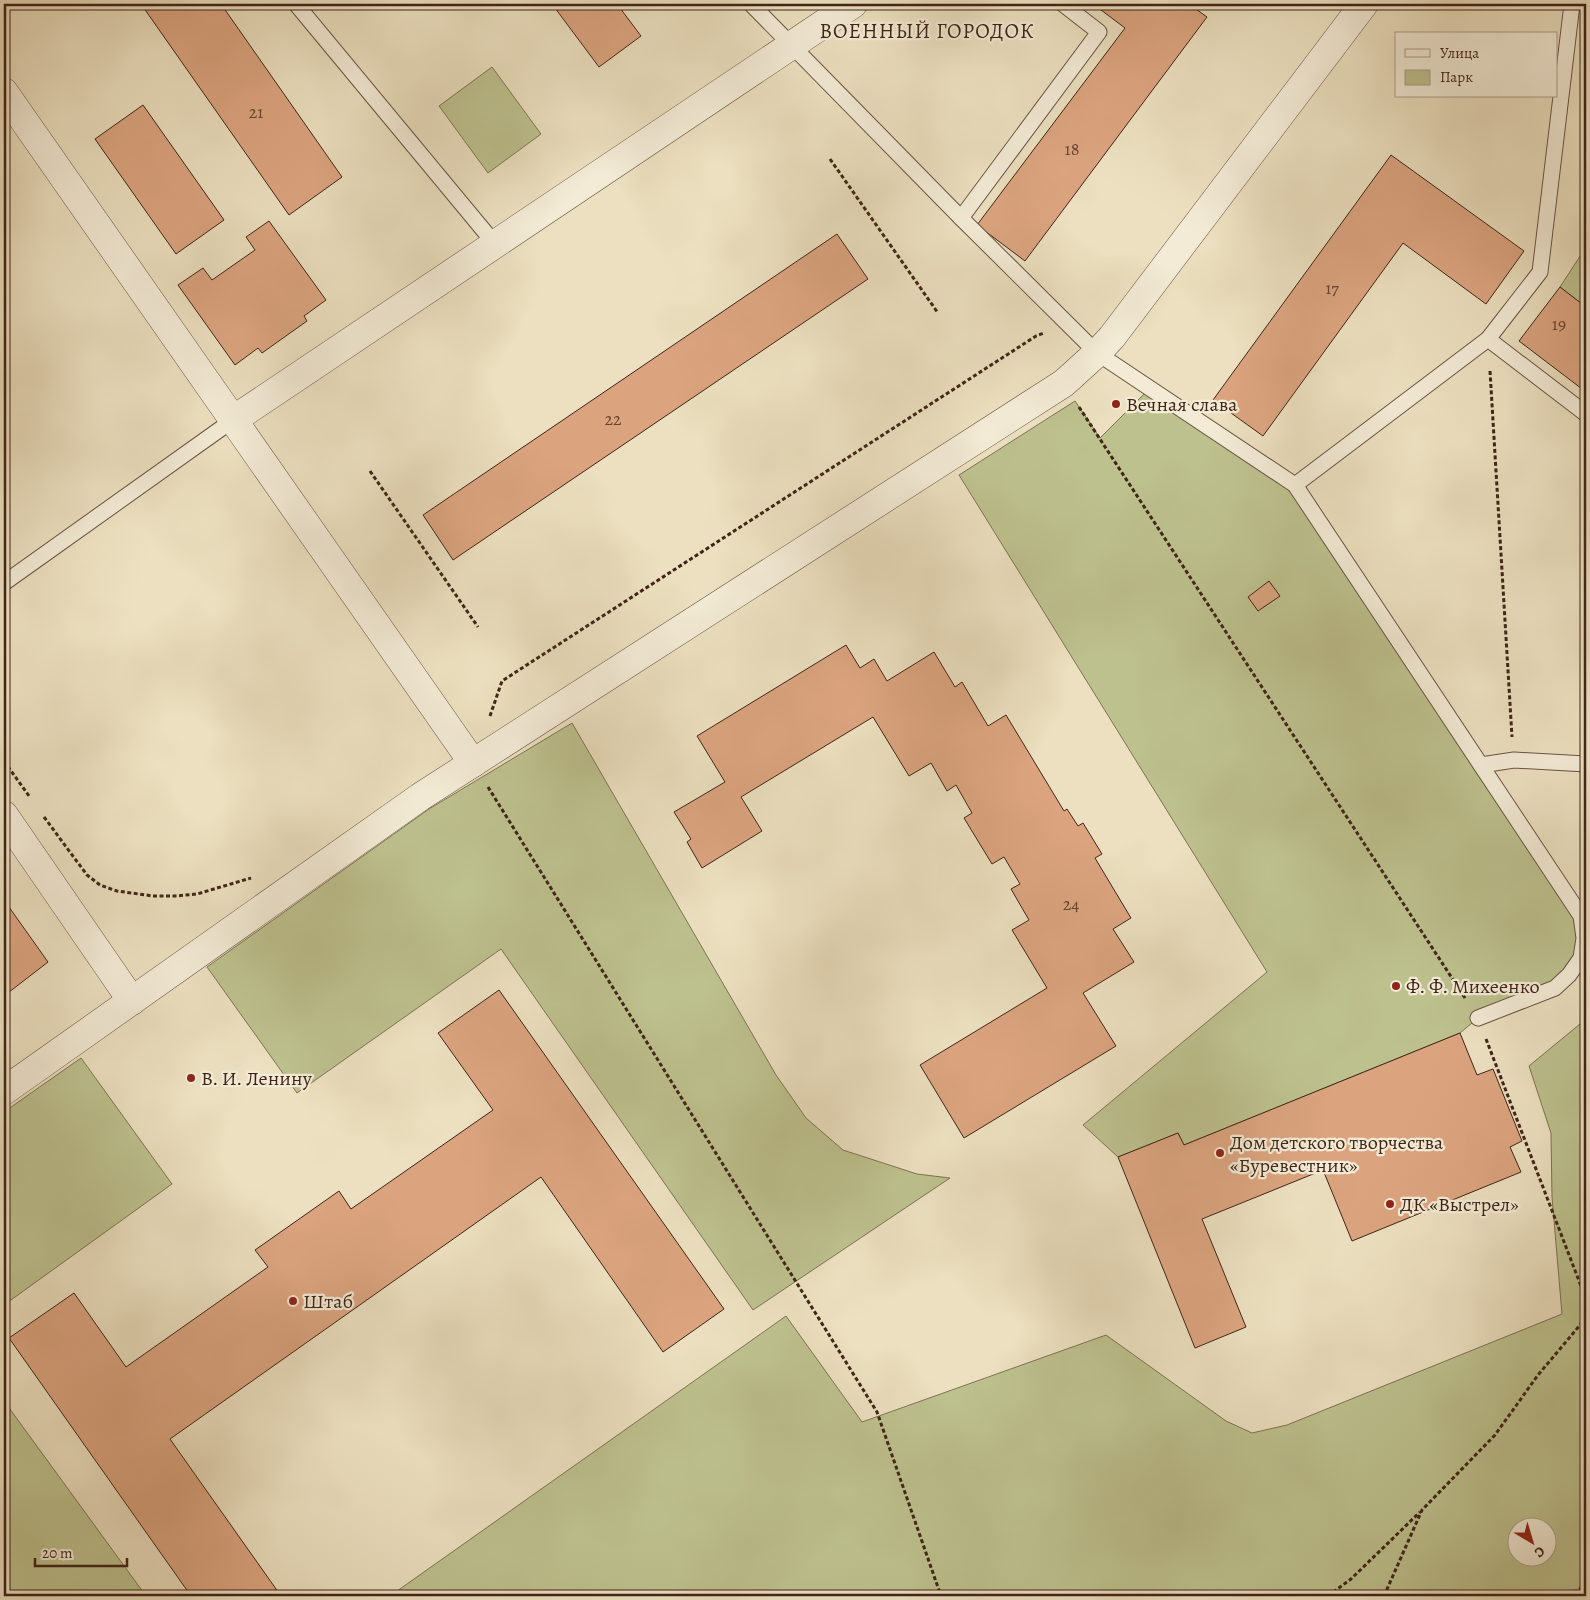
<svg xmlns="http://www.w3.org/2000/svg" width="1590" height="1600" font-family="Alegreya,serif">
<rect width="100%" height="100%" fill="#ece0c0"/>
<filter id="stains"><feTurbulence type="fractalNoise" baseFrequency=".004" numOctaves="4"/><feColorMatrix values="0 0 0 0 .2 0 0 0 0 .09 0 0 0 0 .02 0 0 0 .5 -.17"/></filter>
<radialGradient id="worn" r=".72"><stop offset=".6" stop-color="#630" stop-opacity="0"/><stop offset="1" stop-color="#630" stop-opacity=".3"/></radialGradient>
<g fill="#bdc18e" stroke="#7e7353" fill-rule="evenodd">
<path d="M492 67 541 134 488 173 439 106Z"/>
<path d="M1586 247V307L1560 287Z"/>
<path d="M1150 388 1295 485 1581 916 1584 938 1569 975 1478 1018 1460 1033 1184 1145 1178 1133 1118 1157 1083 1125 1267 972 959 475 1075 401 1100 438Z"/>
<path d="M572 723 776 1075 806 1118 843 1150 917 1174 950 1178 753 1310 501 949 297 1093 207 967 429 809Z"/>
<path d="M1586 1019V1596H390L786 1316 862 1422 1106 1335 1226 1421 1252 1433 1287 1425 1562 1314 1552 1197 1551 1133 1529 1066ZM1518 1528H1548V1558H1518Z"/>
<path d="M81 1058 172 1184 4 1305V1112Z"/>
<path d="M4 1401 146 1596H4Z"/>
</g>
<g fill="#dba47f" stroke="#3f2518">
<path d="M141 4H221L342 177 289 215Z"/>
<path d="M552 4H617L641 36 599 67Z"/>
<path d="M1093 4H1189L1207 17 1025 261 977 225 1125 28Z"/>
<path d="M143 105 224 220 176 254 95 139Z"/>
<path d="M1391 155 1524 251 1486 304 1403 243 1263 436 1213 400Z"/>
<path d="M269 221 326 300 304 316 307 321 262 353 258 348 235 365 178 285 203 268 212 280 255 250 246 237Z"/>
<path d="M837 234 868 279 453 560 423 515Z"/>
<path d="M1560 287 1586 307V392L1519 341Z"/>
<path d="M1269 581 1280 596 1258 611 1248 597Z"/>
<path d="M846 645 860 668 874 659 887 681 934 652 955 687 962 682 988 726 1006 715 1064 811 1067 809 1078 826 1083 823 1102 854 1095 858 1131 918 1113 929 1134 962 1083 993 1116 1046 964 1138 920 1065 1047 988 1012 930 1029 920 1011 889 1020 884 1004 857 992 864 964 818 972 813 956 785 947 791 931 763 909 776 873 717 741 797 762 831 702 868 687 842 691 839 674 812 725 782 697 736Z"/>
<path d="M4 900 48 962 4 996Z"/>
<path d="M499 990 724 1309 663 1352 541 1177 170 1439 281 1596H191L9 1338 74 1293 126 1367 268 1267 255 1250 339 1191 351 1209 493 1110 438 1033Z"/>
<path d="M1460 1033 1477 1075 1493 1069 1522 1141 1510 1147 1521 1172 1352 1241 1323 1170 1202 1219 1246 1327 1195 1348 1118 1157 1178 1133 1184 1145Z"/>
</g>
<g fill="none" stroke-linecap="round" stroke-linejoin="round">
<defs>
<g id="lane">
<path d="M296 4 495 244"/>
<path d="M751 4 961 218 1097 353 1295 485 1581 916 1584 938 1581 958 1569 975 1555 988 1478 1018"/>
<path d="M1572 4 1540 272 1488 339 1586 414"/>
<path d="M961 218 1099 32 1063 4"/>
<path d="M1295 485 1488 339"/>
<path d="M4 583 233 420"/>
<path d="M1481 765 1514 760 1586 764"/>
</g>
<g id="street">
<path d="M4 92 473 763"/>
<path d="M233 420 853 4"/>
<path d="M4 815 132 1001"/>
<path d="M4 1091 420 797 1064 383 1097 353 1112 337 1364 4"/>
</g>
</defs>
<use href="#lane" stroke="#6a5442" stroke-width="17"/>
<use href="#street" stroke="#6a5442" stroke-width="29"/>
<g stroke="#3f2518" stroke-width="3" stroke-dasharray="4 2.5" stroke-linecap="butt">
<path d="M830 159 938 313"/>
<path d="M1490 371 1512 737"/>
<path d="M1079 407 1465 998"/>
<path d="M370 471 478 627"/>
<path d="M490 716 502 681 1036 336 1044 333"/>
<path d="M4 761 29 796"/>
<path d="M488 787 877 1412 941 1596"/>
<path d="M44 817 87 875 100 885 117 891 153 896H175L197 894 251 878"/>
<path d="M1486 1039 1586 1299"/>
<path d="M1328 1596 1351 1579 1420 1512"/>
<path d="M1384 1596 1422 1510 1495 1435 1538 1375 1586 1318"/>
<path d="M1568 1596 1586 1585"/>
</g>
<use href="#lane" stroke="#f3ebd6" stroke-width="15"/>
<use href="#street" stroke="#f3ebd6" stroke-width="28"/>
</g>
<g fill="#8f2418" stroke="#f3ebd6" stroke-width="2">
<circle cx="1116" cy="404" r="5"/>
<circle cx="1396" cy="986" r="5"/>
<circle cx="191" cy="1078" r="5"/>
<circle cx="1220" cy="1153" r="5"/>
<circle cx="1390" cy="1204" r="5"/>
<circle cx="293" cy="1301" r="5"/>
</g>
<g text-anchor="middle" stroke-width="4.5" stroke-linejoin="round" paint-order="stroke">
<g font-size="18" fill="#664532">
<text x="256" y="118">21</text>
<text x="1072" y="155">18</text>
<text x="1332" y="294">17</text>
<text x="1559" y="330">19</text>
<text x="613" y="425">22</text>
<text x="1071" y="910">24</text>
</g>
<g font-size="20" fill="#3f2518" stroke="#f3ebd6" text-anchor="start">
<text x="1126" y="411">Вечная слава</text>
<text x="1406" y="993">Ф. Ф. Михеенко</text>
<text x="201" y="1085">В. И. Ленину</text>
<text x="1230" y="1149">Дом детского творчества<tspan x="1230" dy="23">«Буревестник»</tspan></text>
<text x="1400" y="1211">ДК «Выстрел»</text>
<text x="303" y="1308">Штаб</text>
</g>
<g font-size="21" letter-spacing="1" fill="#3f2518" stroke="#f3ebd6">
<text x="927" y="38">ВОЕННЫЙ ГОРОДОК</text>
</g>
</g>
<rect width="1590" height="1600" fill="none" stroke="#ece0c0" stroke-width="20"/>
<rect x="5" y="5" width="1580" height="1590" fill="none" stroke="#3f2518" stroke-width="2.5"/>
<rect x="10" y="10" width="1570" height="1580" fill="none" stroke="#3f2518"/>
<rect x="1395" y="32" width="162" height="65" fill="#f3ebd6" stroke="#ab9c8a"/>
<rect x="1405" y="49" width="25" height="8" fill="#f3ebd6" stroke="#ab9c8a"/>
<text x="1440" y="58" font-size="15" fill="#3f2518">Улица</text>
<rect x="1405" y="70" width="25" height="15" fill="#bdc18e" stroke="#ab9c8a"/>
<text x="1440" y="82" font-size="15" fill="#3f2518">Парк</text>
<g transform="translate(1532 1542) rotate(142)"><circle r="24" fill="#f3ebd6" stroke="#ab9c8a"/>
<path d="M0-4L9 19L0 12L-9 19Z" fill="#8f2418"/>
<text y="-8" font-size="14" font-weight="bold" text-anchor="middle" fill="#3f2518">С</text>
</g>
<path d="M35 1558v8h92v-8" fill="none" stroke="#3f2518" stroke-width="2.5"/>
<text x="42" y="1558" font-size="15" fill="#3f2518" stroke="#f3ebd6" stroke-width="4" paint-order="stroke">20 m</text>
<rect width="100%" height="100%" filter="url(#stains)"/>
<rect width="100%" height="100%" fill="url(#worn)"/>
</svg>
